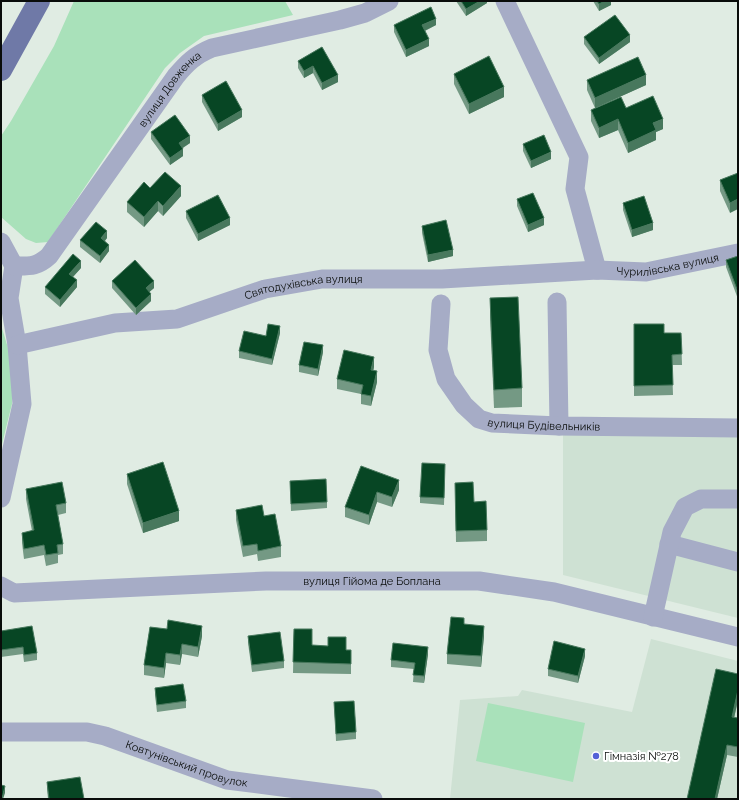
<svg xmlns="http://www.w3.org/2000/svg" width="739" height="800" font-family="Raleway,sans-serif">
<rect width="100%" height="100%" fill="#e0ece3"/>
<g fill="#cee1d3">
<path d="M563 432 738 433V618L563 575Z"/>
<path d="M651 639 738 661V799H450L460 700 518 696 522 690 632 712Z"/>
</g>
<g fill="#a9e1ba">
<path d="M74 1H285L293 15 204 36 180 53 165 68 48 242 36 243 26 239 1 217V136L11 121 54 46Z"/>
<path d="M1 325 12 361V404L1 448Z"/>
<path d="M488 703 585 723 573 782 476 761Z"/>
</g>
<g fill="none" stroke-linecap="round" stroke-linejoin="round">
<g stroke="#a6acc6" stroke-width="19">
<path d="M505 1 579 157 575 189 597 270"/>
<path d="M1 242 14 266 9 298 17 345 22 404 1 498"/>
<path id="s1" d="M14 266C30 266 37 267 49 256L176 76C187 63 195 55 212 48L340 20 365 13 389 1"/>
<path d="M557 302 559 426"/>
<path id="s2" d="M441 304 438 350 446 379 464 405 479 419 492 423 559 426 738 428"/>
<path id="s3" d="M17 345 115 323 177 319 265 289 322 279H442L597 270 646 272 738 253"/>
<path d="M669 544 738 562"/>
<path id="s4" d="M1 586 14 593 266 581H479L554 592 738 637"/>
<path d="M653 617 672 532 685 507 701 499H738"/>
<path id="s5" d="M1 732H87L105 736 227 780 373 799"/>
</g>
<path stroke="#6f79a7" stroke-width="22" d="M1 70 39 1"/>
</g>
<g fill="#749984">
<path d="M456 1H487V3L466 16Z"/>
<path d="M593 1H611V5L599 11Z"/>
<path d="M394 25H436L425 31 429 46 406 57 394 32Z"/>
<path d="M584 37 630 42 599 64 584 44Z"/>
<path d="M322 47 338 82 322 90 313 73 304 78 298 68V61Z"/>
<path d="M454 74 504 97 469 114 454 84Z"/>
<path d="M587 80 646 85 595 108 587 90Z"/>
<path d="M202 95 242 117 218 131 202 102Z"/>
<path d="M626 108 663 129 656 132V140L628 153 618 130 599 138 591 121V110Z"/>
<path d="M151 132 190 143 183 148V156L170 165 151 139Z"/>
<path d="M523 144 551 159 531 168 523 151Z"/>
<path d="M738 173 730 213 720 191V180Z"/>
<path d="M150 188 181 196 163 216 158 211 144 227 127 212V202Z"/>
<path d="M517 199 544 225 528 232 517 206Z"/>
<path d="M623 203 653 230 632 237 623 210Z"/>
<path d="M186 211 230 225 198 241 186 218Z"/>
<path d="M422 226 453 256 428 262 422 233Z"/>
<path d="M107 238 105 241 109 251 100 263 80 247V240Z"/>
<path d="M738 256V299L726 267V260Z"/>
<path d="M81 268 73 277 77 287 60 307 45 294V287Z"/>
<path d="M112 281 154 288 149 292 151 301 136 315 112 288Z"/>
<path d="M490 298 522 388V407L494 408 490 317Z"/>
<path d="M634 324 664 333H681L682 365H672L673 395 634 396Z"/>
<path d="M280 333 272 365 239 358V351L266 336Z"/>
<path d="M323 352 318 376 299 372V365Z"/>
<path d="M374 367 373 371 377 382 371 406 361 404V394L337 389V379Z"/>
<path d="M361 466 399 490 392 507 377 502 369 525 345 517V507Z"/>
<path d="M445 471 444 505 420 503V497Z"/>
<path d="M127 474 179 521 143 533 127 484Z"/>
<path d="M290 481 327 502V508L291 511Z"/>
<path d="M455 483 474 502 487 530V541L456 542Z"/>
<path d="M26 489 66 503V513L58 515 63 544V554L58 555V563L46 566 44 555 24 559 22 543V533L32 531 26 499Z"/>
<path d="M236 510 264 516 281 546V557L258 561 257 554 243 557 236 520Z"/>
<path d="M464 624 484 636 481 667 447 664V654Z"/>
<path d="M150 627 202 636 198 657 182 654 180 665 166 663 164 678 144 675V665Z"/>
<path d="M294 629 312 645 346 650H351V674L293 673Z"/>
<path d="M1 631 37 653V660L24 662 23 654 1 657Z"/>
<path d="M248 636 284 661V668L252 672 248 643Z"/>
<path d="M428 654 424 683 413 682 414 669 391 667V660Z"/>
<path d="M585 656 578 683 548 676V669Z"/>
<path d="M738 674V700L734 718H738V757L727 755 717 799H687Z"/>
<path d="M155 688 186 701V708L157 712 155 695Z"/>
<path d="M334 702 356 732V739L336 741Z"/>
<path d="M47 782 84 799H48L47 789Z"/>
</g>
<g fill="#48785d">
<path d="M480 1H487V3L466 16V9Z"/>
<path d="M605 1H611V5L599 11V4Z"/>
<path d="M436 19V25L422 32V25Z"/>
<path d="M630 35V42L599 64V58Z"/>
<path d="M429 39V46L406 57V50Z"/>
<path d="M313 66V73L304 78V71Z"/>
<path d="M338 75V82L322 90V83Z"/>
<path d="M646 75V85L595 108V98Z"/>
<path d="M504 87V97L469 114V104Z"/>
<path d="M242 110V117L218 131V124Z"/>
<path d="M618 119V130L599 138V128Z"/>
<path d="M663 119V129L656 132V140L628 153V143L653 123Z"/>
<path d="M190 136V143L179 150V143Z"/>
<path d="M183 149V156L170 165V158Z"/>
<path d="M551 152V159L531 168V161Z"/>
<path d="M181 186V196L163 216V206Z"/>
<path d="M738 199V209L730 213V203Z"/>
<path d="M158 201V211L144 227V217Z"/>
<path d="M230 218V225L198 241V234Z"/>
<path d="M544 218V225L528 232V225Z"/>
<path d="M653 223V230L632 237V230Z"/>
<path d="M107 231V238L101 245V238Z"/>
<path d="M109 245V251L100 263V256Z"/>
<path d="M453 250V256L428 262V255Z"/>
<path d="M81 261V268L69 281V274Z"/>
<path d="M77 280V287L60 307V300Z"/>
<path d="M154 281V288L146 295V288Z"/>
<path d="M151 294V301L136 315V308Z"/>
<path d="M280 326V333L272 365V359Z"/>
<path d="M323 345V352L318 376V369Z"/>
<path d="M374 357V367L371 380V370Z"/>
<path d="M377 371V382L371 406V396Z"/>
<path d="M399 480V490L392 507V497Z"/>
<path d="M377 492V502L369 525V515Z"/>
<path d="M179 511V521L143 533V523Z"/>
<path d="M202 626V636L198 657V647Z"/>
<path d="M484 626V636L481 667V656Z"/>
<path d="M182 644V654L180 665V655Z"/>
<path d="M428 647V654L424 683V676Z"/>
<path d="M585 649V656L578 683V676Z"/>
<path d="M166 653V663L164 678V668Z"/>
<path d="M738 690V700L732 727V717Z"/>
<path d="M727 745V755L717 799H715Z"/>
<path d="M5 786V793L3 799H2Z"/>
</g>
<g fill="#074624" stroke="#48785d">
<path d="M461 1H480L466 9Z"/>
<path d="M597 1H605L599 4Z"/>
<path d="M431 7 436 19 422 25 429 39 406 50 394 25Z"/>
<path d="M615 15 630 35 599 58 584 37Z"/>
<path d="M322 47 338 75 322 83 313 66 304 71 298 61Z"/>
<path d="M489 56 504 87 469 104 454 74Z"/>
<path d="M638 57 646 75 595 98 587 80Z"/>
<path d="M226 81 242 110 218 124 202 95Z"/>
<path d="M653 96 663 119 653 123 656 130 628 143 618 119 599 128 591 110 621 97 626 108Z"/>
<path d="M175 115 190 136 179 143 183 149 170 158 151 132Z"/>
<path d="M544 135 551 152 531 161 523 144Z"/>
<path d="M165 172 181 186 163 206 158 201 144 217 127 202 144 182 150 188Z"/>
<path d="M738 173V199L730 203 720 180Z"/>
<path d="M533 193 544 218 528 225 517 199Z"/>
<path d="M218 195 230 218 198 234 186 211Z"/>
<path d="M644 196 653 223 632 230 623 203Z"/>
<path d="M446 220 453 250 428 255 422 226Z"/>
<path d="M96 222 107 231 101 238 109 245 100 256 80 240Z"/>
<path d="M73 254 81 261 69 274 77 280 60 300 45 287Z"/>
<path d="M738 256V292L726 260Z"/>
<path d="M135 260 154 281 146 288 151 294 136 308 112 281Z"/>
<path d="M518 297 522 388 494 390 490 298Z"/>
<path d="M268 324 280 326 272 359 239 351 244 331 266 336Z"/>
<path d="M634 324H664V333H681L682 354 672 355 673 385 634 386Z"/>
<path d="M304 342 323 345 318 369 299 365Z"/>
<path d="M344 350 374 357 371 370 377 371 371 396 361 394 363 385 337 379Z"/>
<path d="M163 462 179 511 143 523 127 474Z"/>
<path d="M422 463 445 464 444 498 420 497Z"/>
<path d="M361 466 399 480 392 497 377 492 369 515 345 507Z"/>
<path d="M326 479 327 502 291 504 290 481Z"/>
<path d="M62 482 66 503 56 505 63 544 57 545 58 553 46 555 44 545 24 549 22 533 34 530 26 489Z"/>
<path d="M473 482 474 502 486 501 487 530 456 531 455 483Z"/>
<path d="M262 505 264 516 275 514 281 546 258 551 257 544 243 546 236 510Z"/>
<path d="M451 617 464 618V624L484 626 481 656 447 654Z"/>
<path d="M168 620 202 626 198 647 182 644 180 655 166 653 164 668 144 665 150 627 167 629Z"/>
<path d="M32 626 37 653 24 655 23 647 1 650V631Z"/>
<path d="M294 629H312V645L328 646V637H346V650H351V664L293 662Z"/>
<path d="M280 632 284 661 252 665 248 636Z"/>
<path d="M554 641 585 649 578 676 548 669Z"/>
<path d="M393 643 428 647 424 676 413 675 415 663 391 660Z"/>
<path d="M716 669 738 674V690L732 717 738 718V747L727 745 715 799H687Z"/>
<path d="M183 684 186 701 157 705 155 688Z"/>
<path d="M354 701 356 732 336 734 334 702Z"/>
<path d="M80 777 84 799H49L47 782Z"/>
<path d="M1 785 5 786 2 799H1Z"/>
</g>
<circle fill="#5461d7" stroke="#fff" stroke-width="1.5" cx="596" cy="756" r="4"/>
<g text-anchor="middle" stroke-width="4" stroke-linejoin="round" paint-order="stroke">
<g font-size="11" fill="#090c0a" stroke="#fff">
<text dy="4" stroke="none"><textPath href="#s1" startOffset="244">вулиця Довженка</textPath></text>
<text dy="4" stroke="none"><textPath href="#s3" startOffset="660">Чурилівська вулиця</textPath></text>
<text dy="4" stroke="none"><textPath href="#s3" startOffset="294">Святодухівська вулиця</textPath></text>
<text dy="4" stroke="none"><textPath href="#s2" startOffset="194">вулиця Будівельників</textPath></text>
<text dy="4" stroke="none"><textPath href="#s4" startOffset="373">вулиця Гійома де Боплана</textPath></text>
<text dy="4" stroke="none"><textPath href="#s5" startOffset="191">Ковтунівський провулок</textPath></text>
</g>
<g font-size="11" fill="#090c0a" stroke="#fff" text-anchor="start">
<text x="604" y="760">Гімназія №278</text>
</g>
</g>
<rect width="739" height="800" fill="none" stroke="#090c0a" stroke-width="4"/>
</svg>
